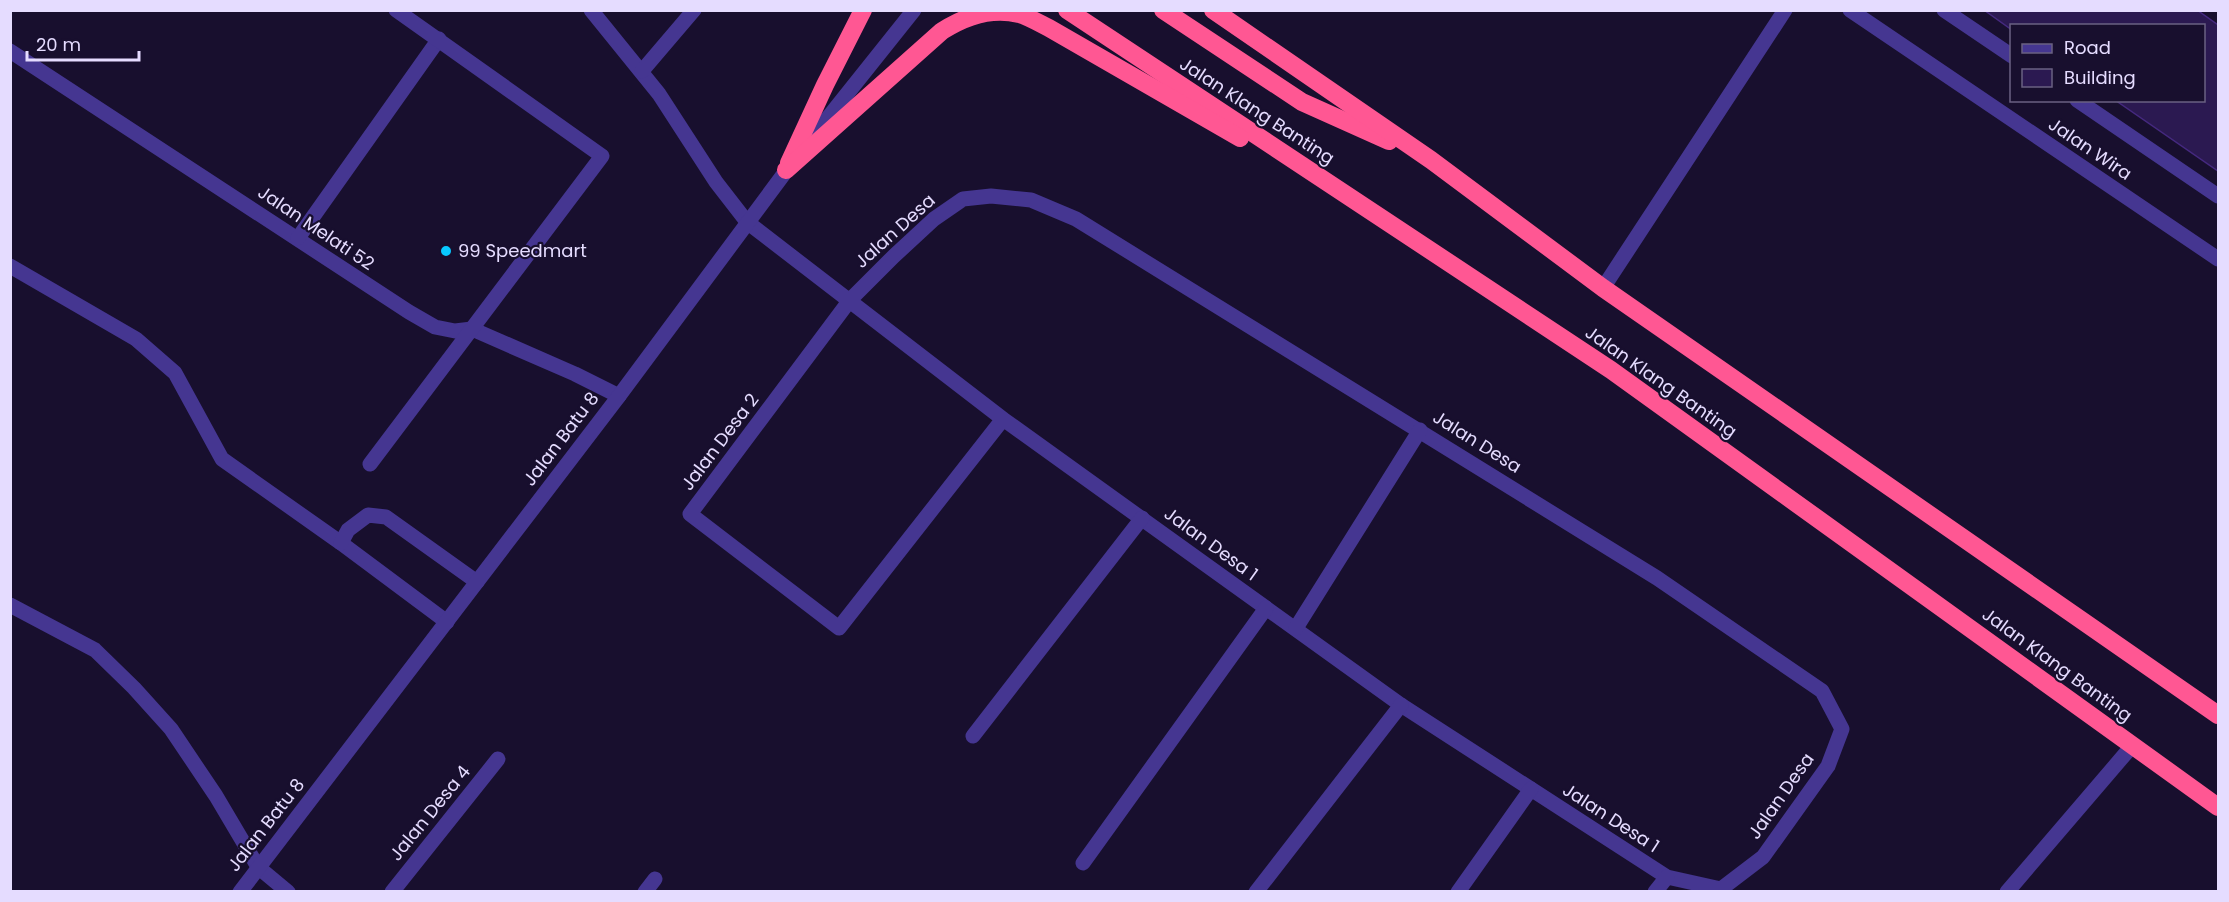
<svg xmlns="http://www.w3.org/2000/svg" width="2229" height="902" font-family="Poppins,sans-serif">
<rect width="100%" height="100%" fill="#180f2e"/>
<path fill="#2b1951" stroke="#45297f" stroke-width="1.5" d="M1984 10H2197L2218 25V171L2115 100H2204V26H2012V30Z"/>
<g fill="none" stroke-linecap="round" stroke-linejoin="round">
<g stroke="#453691" stroke-width="15">
<path d="M591 10 659 94 716 182 747 222 1003 419 1401 705 1667 877 1721 889 1763 857 1828 766 1842 729 1822 691 1657 578 1076 219 1031 200 991 196 963 199 934 219 894 256 850 300 690 514 839 628 1003 419"/>
<path d="M1850 10 2218 259"/>
<path d="M1944 10 2012 56"/>
<path d="M10 51 409 312 435 327 455 331 472 329 575 374 619 396"/>
<path d="M642 71 694 10"/>
<path d="M2077 100 2218 196"/>
<path d="M807 144 914 10"/>
<path d="M298 238 439 39"/>
<path d="M10 266 136 339 175 373 222 459 341 543 447 622"/>
<path d="M1603 288 1785 10"/>
<path d="M370 464 602 156 396 10"/>
<path d="M341 543 348 530 368 515 386 517 477 582"/>
<path d="M10 605 95 650 134 688 171 729 216 796 258 867 288 892"/>
<path d="M1296 628 1420 430"/>
<path d="M973 736 1142 518"/>
<path d="M1083 863 1266 608"/>
<path d="M240 892 619 396 792 163"/>
<path d="M392 892 498 759"/>
<path d="M645 892 655 879"/>
<path d="M1256 892 1401 705"/>
<path d="M1458 892 1531 789"/>
<path d="M1655 892 1667 877"/>
<path d="M2007 892 2132 746"/>
</g>
<g stroke="#ff5793" stroke-width="18">
<path d="M1067 10 1611 370 2218 807"/>
<path d="M1163 10 1302 102 1389 141"/>
<path d="M1213 10 1431 160 1603 288 2218 715"/>
<path d="M789 163 825 85 863 10"/>
<path d="M786 170 942 31C964 17 991 7 1019 14 1029 17 1039 23 1049 28L1240 138"/>
</g>
</g>
<circle fill="#08c8ff" stroke="#180f2e" stroke-width="2" cx="446" cy="251" r="6"/>
<g text-anchor="middle" stroke-width="4.5" stroke-linejoin="round" paint-order="stroke">
<g font-size="18" fill="#e5dcff" stroke="#180f2e">
<text transform="translate(1257 111) rotate(33)" y="6">Jalan Klang Banting</text>
<text transform="translate(2090 149) rotate(34)" y="6">Jalan Wira</text>
<text transform="translate(316 228) rotate(34)" y="6">Jalan Melati 52</text>
<text transform="translate(895 231) rotate(-42)" y="6">Jalan Desa</text>
<text transform="translate(1661 382) rotate(35)" y="6">Jalan Klang Banting</text>
<text transform="translate(561 439) rotate(-53)" y="6">Jalan Batu 8</text>
<text transform="translate(720 442) rotate(-53)" y="6">Jalan Desa 2</text>
<text transform="translate(1477 442) rotate(32)" y="6">Jalan Desa</text>
<text transform="translate(1211 544) rotate(36)" y="6">Jalan Desa 1</text>
<text transform="translate(2057 665) rotate(36)" y="6">Jalan Klang Banting</text>
<text transform="translate(1781 796) rotate(-55)" y="6">Jalan Desa</text>
<text transform="translate(430 813) rotate(-51)" y="6">Jalan Desa 4</text>
<text transform="translate(1611 818) rotate(33)" y="6">Jalan Desa 1</text>
<text transform="translate(266 825) rotate(-52)" y="6">Jalan Batu 8</text>
</g>
<g font-size="18" fill="#e5dcff" stroke="#180f2e" text-anchor="start">
<text x="458" y="257">99 Speedmart</text>
</g>
</g>
<rect width="2229" height="902" fill="none" stroke="#e5dcff" stroke-width="24"/>
<rect x="2010" y="24" width="195" height="78" fill="#180f2e" stroke="#6a6182" stroke-width="1.5"/>
<rect x="2022" y="44" width="30" height="9" fill="#453691" stroke="#6a6182" stroke-width="1.5"/>
<text x="2064" y="54" font-size="18" fill="#e5dcff">Road</text>
<rect x="2022" y="69" width="30" height="18" fill="#2b1951" stroke="#6a6182" stroke-width="1.5"/>
<text x="2064" y="84" font-size="18" fill="#e5dcff">Building</text>
<path d="M27 51v9h112v-9" fill="none" stroke="#e5dcff" stroke-width="3"/>
<text x="36" y="51" font-size="18" fill="#e5dcff" stroke="#180f2e" stroke-width="4.5" paint-order="stroke">20 m</text>
</svg>
